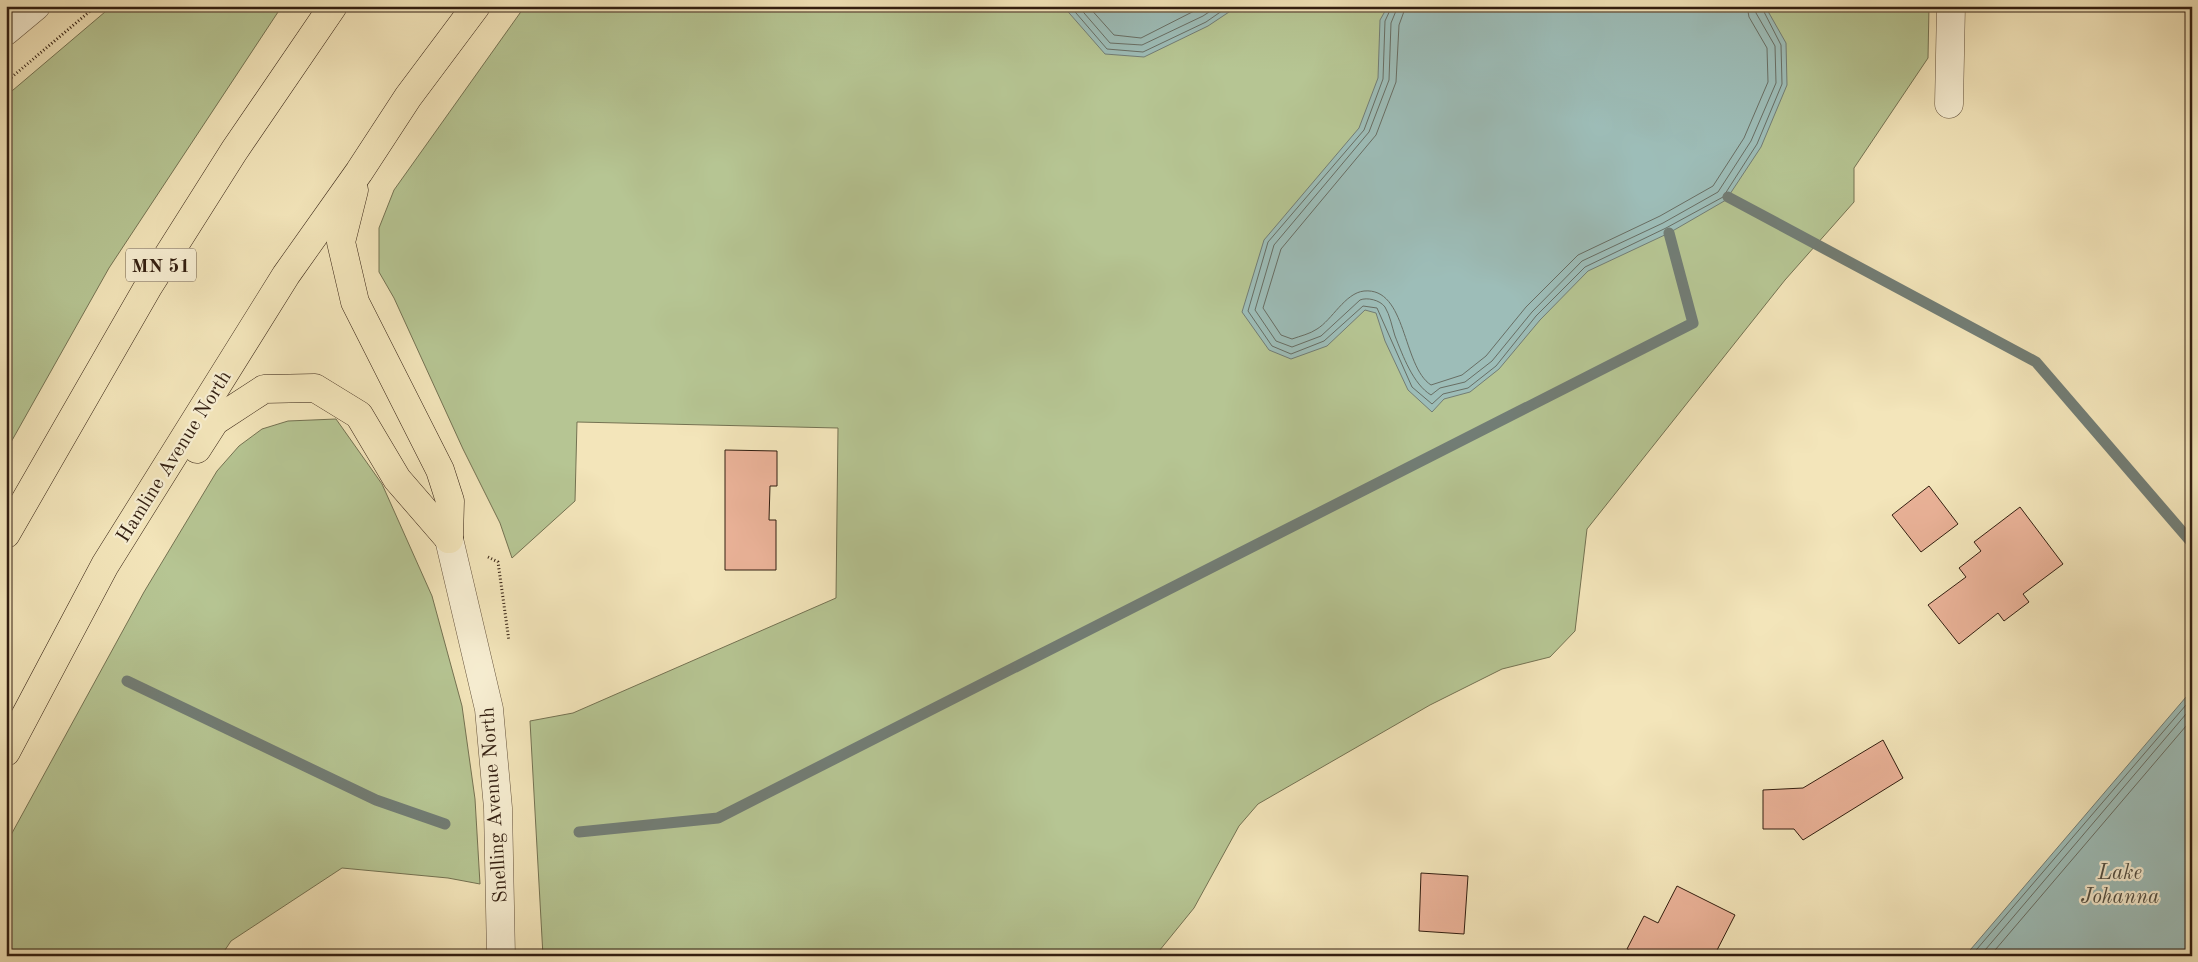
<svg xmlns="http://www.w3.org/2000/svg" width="2198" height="962" font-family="'Old Standard TT',serif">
<rect width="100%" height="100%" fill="#f3e5ba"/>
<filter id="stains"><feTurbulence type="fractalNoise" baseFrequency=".004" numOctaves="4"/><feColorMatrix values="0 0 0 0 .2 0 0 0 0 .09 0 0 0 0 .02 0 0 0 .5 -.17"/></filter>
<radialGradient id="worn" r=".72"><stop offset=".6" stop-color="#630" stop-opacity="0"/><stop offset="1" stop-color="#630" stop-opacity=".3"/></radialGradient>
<g fill="#b6c593" stroke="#747252">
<path d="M112 6H282L109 268 6 451V96Z"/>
<path d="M525 6H1929L1928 58 1854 168V202L1785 280 1587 529 1575 631 1550 657 1502 669 1430 705 1258 804 1239 826 1194 908 1155 956H543L530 721 573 713 836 598 838 428 577 422 575 501 512 558 500 523 463 449 394 298 379 272V228L394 190Z"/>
<path d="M336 419 382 484 432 596 462 706 475 799 480 884 448 878 342 868 231 941 221 956H6V844L144 592 217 471 239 446 262 429 288 421Z"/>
</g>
<g fill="#9dbdb8" stroke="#727d75">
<path d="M1063 6H1238L1208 26 1144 57 1105 54Z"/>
<path d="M1388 6H1765L1786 43 1787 85 1761 147 1726 200 1669 233 1588 271 1540 320 1499 369 1470 392 1444 399 1432 412 1408 390 1385 341 1376 313 1365 310 1327 346 1291 359 1269 350 1242 312 1264 240 1359 128 1378 78 1380 20Z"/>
<path d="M2192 690V956H1965Z"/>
</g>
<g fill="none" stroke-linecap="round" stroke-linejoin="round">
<g stroke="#686e64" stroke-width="1">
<path d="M1070 6 1107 49 1143 52 1206 22 1229 6"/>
<path d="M1078 6 1110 43 1142 45 1203 16 1218 6"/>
<path d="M1088 6 1114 35 1141 38 1204 6"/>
<path d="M1392 6 1385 21 1383 79 1364 130 1268 242 1248 311 1272 346 1291 354 1324 341 1363 306 1377 308 1412 387 1432 404 1443 394 1468 388 1496 366 1536 316 1585 267 1666 228 1723 197 1757 144 1782 84 1781 45 1761 6"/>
<path d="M1398 6 1391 23 1389 80 1369 132 1274 245 1255 310 1276 341 1292 347 1321 336 1360 300C1367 297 1380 300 1385 307 1390 315 1392 327 1395 336 1403 356 1413 384 1431 395L1440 388 1465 382 1492 361 1532 312 1582 261 1663 223 1718 192 1751 141 1776 83 1775 46 1756 13 1755 6"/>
<path d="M1406 6 1399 25 1396 82 1376 135 1281 249 1263 308 1281 335 1292 339C1300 336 1310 334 1317 329 1332 320 1345 293 1364 291 1407 287 1402 366 1431 385L1462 375 1486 356 1526 307 1578 255 1660 216 1713 186 1744 138 1768 82 1767 48 1749 17 1747 6"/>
<path d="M1971 956 2192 698"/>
<path d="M1980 956 2192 707"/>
<path d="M1990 956 2192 719"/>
</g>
<g stroke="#727d75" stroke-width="11">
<path d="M1728 197 2036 362 2192 543"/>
<path d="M127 681 376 800 445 824"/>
<path d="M579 832 718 818 1693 323 1669 233"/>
</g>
</g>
<g fill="#eab298" stroke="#321e10">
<path d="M725 450 777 451V486H770L769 520H776V570H725Z"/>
<path d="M1929 486 1958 524 1921 552 1892 515Z"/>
<path d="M2020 507 2063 564 2023 594 2029 602 2004 621 1998 613 1959 644 1928 605 1966 577 1959 568 1981 551 1974 542Z"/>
<path d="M1883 740 1903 778 1803 840 1794 829H1763V790L1803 788Z"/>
<path d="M1421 873 1468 876 1464 934 1419 931Z"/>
<path d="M1677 886 1735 915 1714 956H1640L1627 949 1644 916 1658 923Z"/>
</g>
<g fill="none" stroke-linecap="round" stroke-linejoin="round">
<defs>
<g id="minor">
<path d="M6 31 36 6"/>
<path d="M1949 104 1951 6"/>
<path d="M449 539 489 709 498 808 501 956"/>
</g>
<g id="highway">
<path d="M354 190 341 242 355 302 440 470 450 501 449 539"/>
<path d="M197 449 215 421 264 389 315 388 359 415 397 479 449 539"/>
<path d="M6 534 148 287 234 151 333 6"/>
<path d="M6 752 105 565 286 275 359 172 408 97 476 6"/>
</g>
</defs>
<use href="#minor" stroke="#62503a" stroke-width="29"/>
<use href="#highway" stroke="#321e10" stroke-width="29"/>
<g stroke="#321e10" stroke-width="3" stroke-dasharray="1 2.5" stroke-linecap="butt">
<path d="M6 82 96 6"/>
<path d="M488 557 498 562 509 641"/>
</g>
<use href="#minor" stroke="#f7eed2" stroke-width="28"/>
<use href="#highway" stroke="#f3e5ba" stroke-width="28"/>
</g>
<g text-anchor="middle" stroke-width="4.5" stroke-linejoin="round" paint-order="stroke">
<rect fill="#f7eed2" stroke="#6d5c4a" stroke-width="1" x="126" y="248.5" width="70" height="33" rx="4"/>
<g font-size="19" font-weight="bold" fill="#321e10">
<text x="161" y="272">MN 51</text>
</g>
<g font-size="20" fill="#321e10" stroke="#f7eed2">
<text transform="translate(173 456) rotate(-58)" y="7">Hamline Avenue North</text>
<text transform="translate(493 805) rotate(-94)" y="7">Snelling Avenue North</text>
</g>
<g font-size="21" font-style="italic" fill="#524e42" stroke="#f7eed2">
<text x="2120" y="879">Lake<tspan x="2120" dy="24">Johanna</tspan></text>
</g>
</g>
<rect width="2198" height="962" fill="none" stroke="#f3e5ba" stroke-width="25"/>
<rect x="8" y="8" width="2183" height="947" fill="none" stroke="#321e10" stroke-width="2.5"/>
<rect x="12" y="12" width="2173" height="937" fill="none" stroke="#321e10"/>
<rect width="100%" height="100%" filter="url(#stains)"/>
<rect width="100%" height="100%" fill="url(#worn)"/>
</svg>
